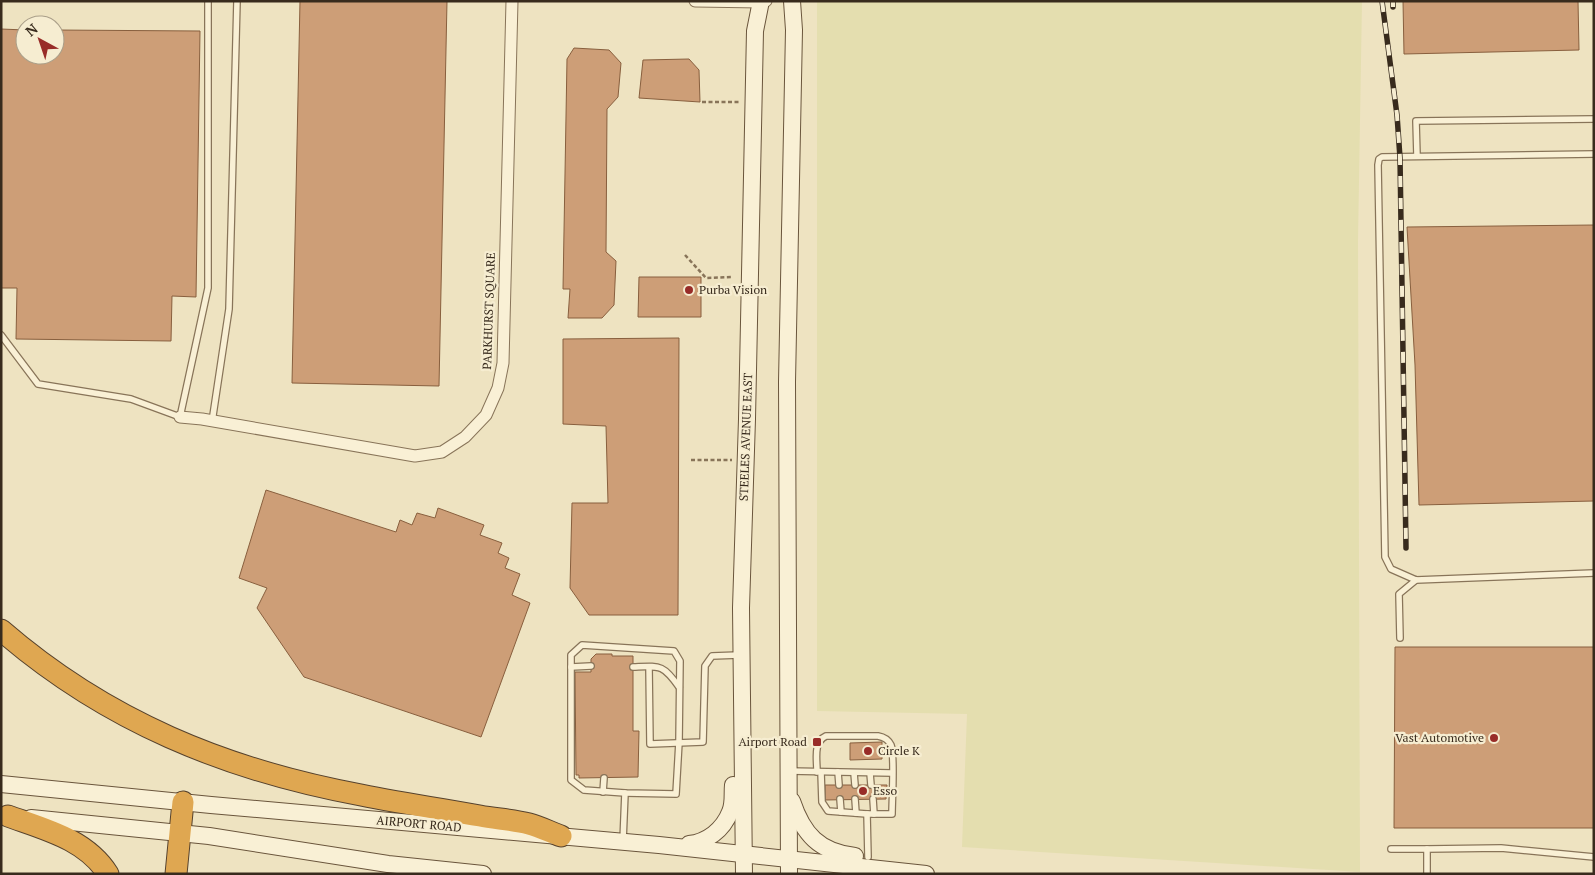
<svg xmlns="http://www.w3.org/2000/svg" width="1595" height="875" font-family="'PT Serif',serif">
<rect width="100%" height="100%" fill="#eee3c1"/>
<path fill="#e4deaf" d="M817 1H1362L1358 241 1360 872 962 847 967 714 817 711Z"/>
<g fill="#cd9e77" stroke="#885f3e">
<path d="M300 1H447L439 386 292 383Z"/>
<path d="M1403 1H1578L1579 50 1404 54Z"/>
<path d="M1 29 25 30V55H55V30L200 31 196 297 172 296 171 341 16 339 17 288H1Z"/>
<path d="M574 48 609 50 621 63 618 97 607 109 606 252 616 261 614 305 602 318H568L570 289H563L567 59Z"/>
<path d="M689 59 699 70 700 102 639 98 643 60Z"/>
<path d="M1594 225V501L1419 505 1415 365 1407 227Z"/>
<path d="M639 277H701V317H638Z"/>
<path d="M679 338 678 615H589L570 588 572 503H608L606 426 563 424V339Z"/>
<path d="M266 490 396 532 400 520 412 525 417 513 435 518 438 508 484 525 480 535 502 543 498 553 509 558 505 568 520 574 512 595 530 603 481 737 304 677 257 608 267 588 239 578Z"/>
<path d="M1395 647H1594V828H1394Z"/>
<path d="M596 654H612V656H633V731H639L638 777 579 778V775H576L575 672H591V659Z"/>
<path d="M882 742V759L850 760V743Z"/>
<path d="M825 785H887L886 799 825 800Z"/>
</g>
<g fill="none" stroke-linecap="round" stroke-linejoin="round">
<defs>
<g id="lane">
<path d="M1594 154 1382 157 1379 159 1378 165 1385 557 1391 569 1416 580 1594 573"/>
<path d="M1417 156 1416 121 1594 119"/>
<path d="M1 335 38 384 131 399 180 417 208 288V1"/>
<path d="M212 422 229 309 237 1"/>
<path d="M1400 638 1399 594 1416 580"/>
<path d="M582 645 674 651 680 661 679 742 676 794 625 793 584 790 571 780V655Z"/>
<path d="M571 667 591 666"/>
<path d="M633 667C660 666 663 664 679 687"/>
<path d="M649 667 650 744 703 742 705 666 712 656 739 655"/>
<path d="M789 771 892 773"/>
<path d="M817 772C817 759 813 742 826 736H878C884 737 888 739 891 745 895 754 892 801 892 814H867L868 857"/>
<path d="M821 772 822 802 828 811 867 814"/>
<path d="M838 772 839 785"/>
<path d="M854 773 855 785"/>
<path d="M870 773 871 785"/>
<path d="M603 792 604 778"/>
<path d="M840 799 841 812"/>
<path d="M855 799 856 813"/>
<path d="M873 799 874 814"/>
<path d="M623 841 625 793"/>
<path d="M1391 849H1427"/>
<path d="M1427 874V849L1501 848 1594 857"/>
</g>
<g id="street">
<path d="M695 1 761 2 766 1"/>
<path d="M180 417 202 419 415 456 442 452 465 437 486 415 498 388 503 363 512 1"/>
</g>
<g id="secondary">
<path d="M1 784 211 805 659 845 926 874"/>
<path d="M792 801C803 834 819 852 855 856"/>
<path d="M31 818 209 836 388 864 483 874"/>
<path d="M689 844C707 842 723 830 730 812 734 803 732 794 733 785"/>
<path d="M744 874 741 608 747 419 755 31 761 1"/>
<path d="M789 874 787 382 794 30 792 1"/>
</g>
<g id="highway">
<path d="M1 630C106 721 226 770 361 795 401 803 440 809 480 816 496 819 513 820 529 824 540 827 550 832 561 836"/>
<path d="M8 816C44 829 86 839 108 874"/>
<path d="M176 874 183 802"/>
</g>
</defs>
<use href="#lane" stroke="#887459" stroke-width="8"/>
<use href="#street" stroke="#887459" stroke-width="13"/>
<use href="#secondary" stroke="#6a553c" stroke-width="18"/>
<use href="#highway" stroke="#56422d" stroke-width="23"/>
<g stroke="#887459" stroke-width="2.5" stroke-dasharray="4 2.5" stroke-linecap="butt">
<path d="M702 102H740"/>
<path d="M685 255 706 278 733 277"/>
<path d="M691 460H732"/>
</g>
<use href="#lane" stroke="#f9f0d5" stroke-width="5.5"/>
<use href="#street" stroke="#f9f0d5" stroke-width="11"/>
<use href="#secondary" stroke="#f9f0d5" stroke-width="16"/>
<use href="#highway" stroke="#dfa751" stroke-width="21"/>
<defs>
<g id="rail">
<path d="M1382 1 1397 115 1400 158 1406 548"/>
<path d="M1393 1V7"/>
</g>
</defs>
<use href="#rail" stroke="#382b1d" stroke-width="5.5"/>
<use href="#rail" stroke="#f6edd1" stroke-width="4" stroke-dasharray="11" stroke-linecap="butt"/>
</g>
<g fill="#982c28" stroke="#f6edd1" stroke-width="2">
<circle cx="689" cy="290" r="5"/>
<circle cx="1494" cy="738" r="5"/>
<rect x="812" y="737" width="10" height="10" rx="2.5"/>
<circle cx="868" cy="751" r="5"/>
<circle cx="863" cy="791" r="5"/>
</g>
<g text-anchor="middle" stroke-width="4.5" stroke-linejoin="round" paint-order="stroke">
<g font-size="12" fill="#382b1d" stroke="#f6edd1" text-anchor="start">
<text x="699" y="294">Purba Vision</text>
<text x="1484" y="742" text-anchor="end">Vast Automotive</text>
<text x="807" y="746" text-anchor="end">Airport Road</text>
<text x="878" y="755">Circle K</text>
<text x="873" y="795">Esso</text>
</g>
<g font-size="12" fill="#382b1d" stroke="#f6edd1">
<text transform="translate(489 311) rotate(-88)" y="4">PARKHURST SQUARE</text>
<text transform="translate(746 437) rotate(-88)" y="4">STEELES AVENUE EAST</text>
<text transform="translate(419 824) rotate(5)" y="4">AIRPORT ROAD</text>
</g>
</g>
<rect width="1595" height="875" fill="none" stroke="#382b1d" stroke-width="5"/>
<g transform="translate(40 40) rotate(320)"><circle r="24" fill="#f6edd1" stroke="#aa9f89"/>
<path d="M0-4L9 19L0 12L-9 19Z" fill="#982c28"/>
<text y="-8" font-size="14" font-weight="bold" text-anchor="middle" fill="#382b1d">N</text>
</g>
</svg>
